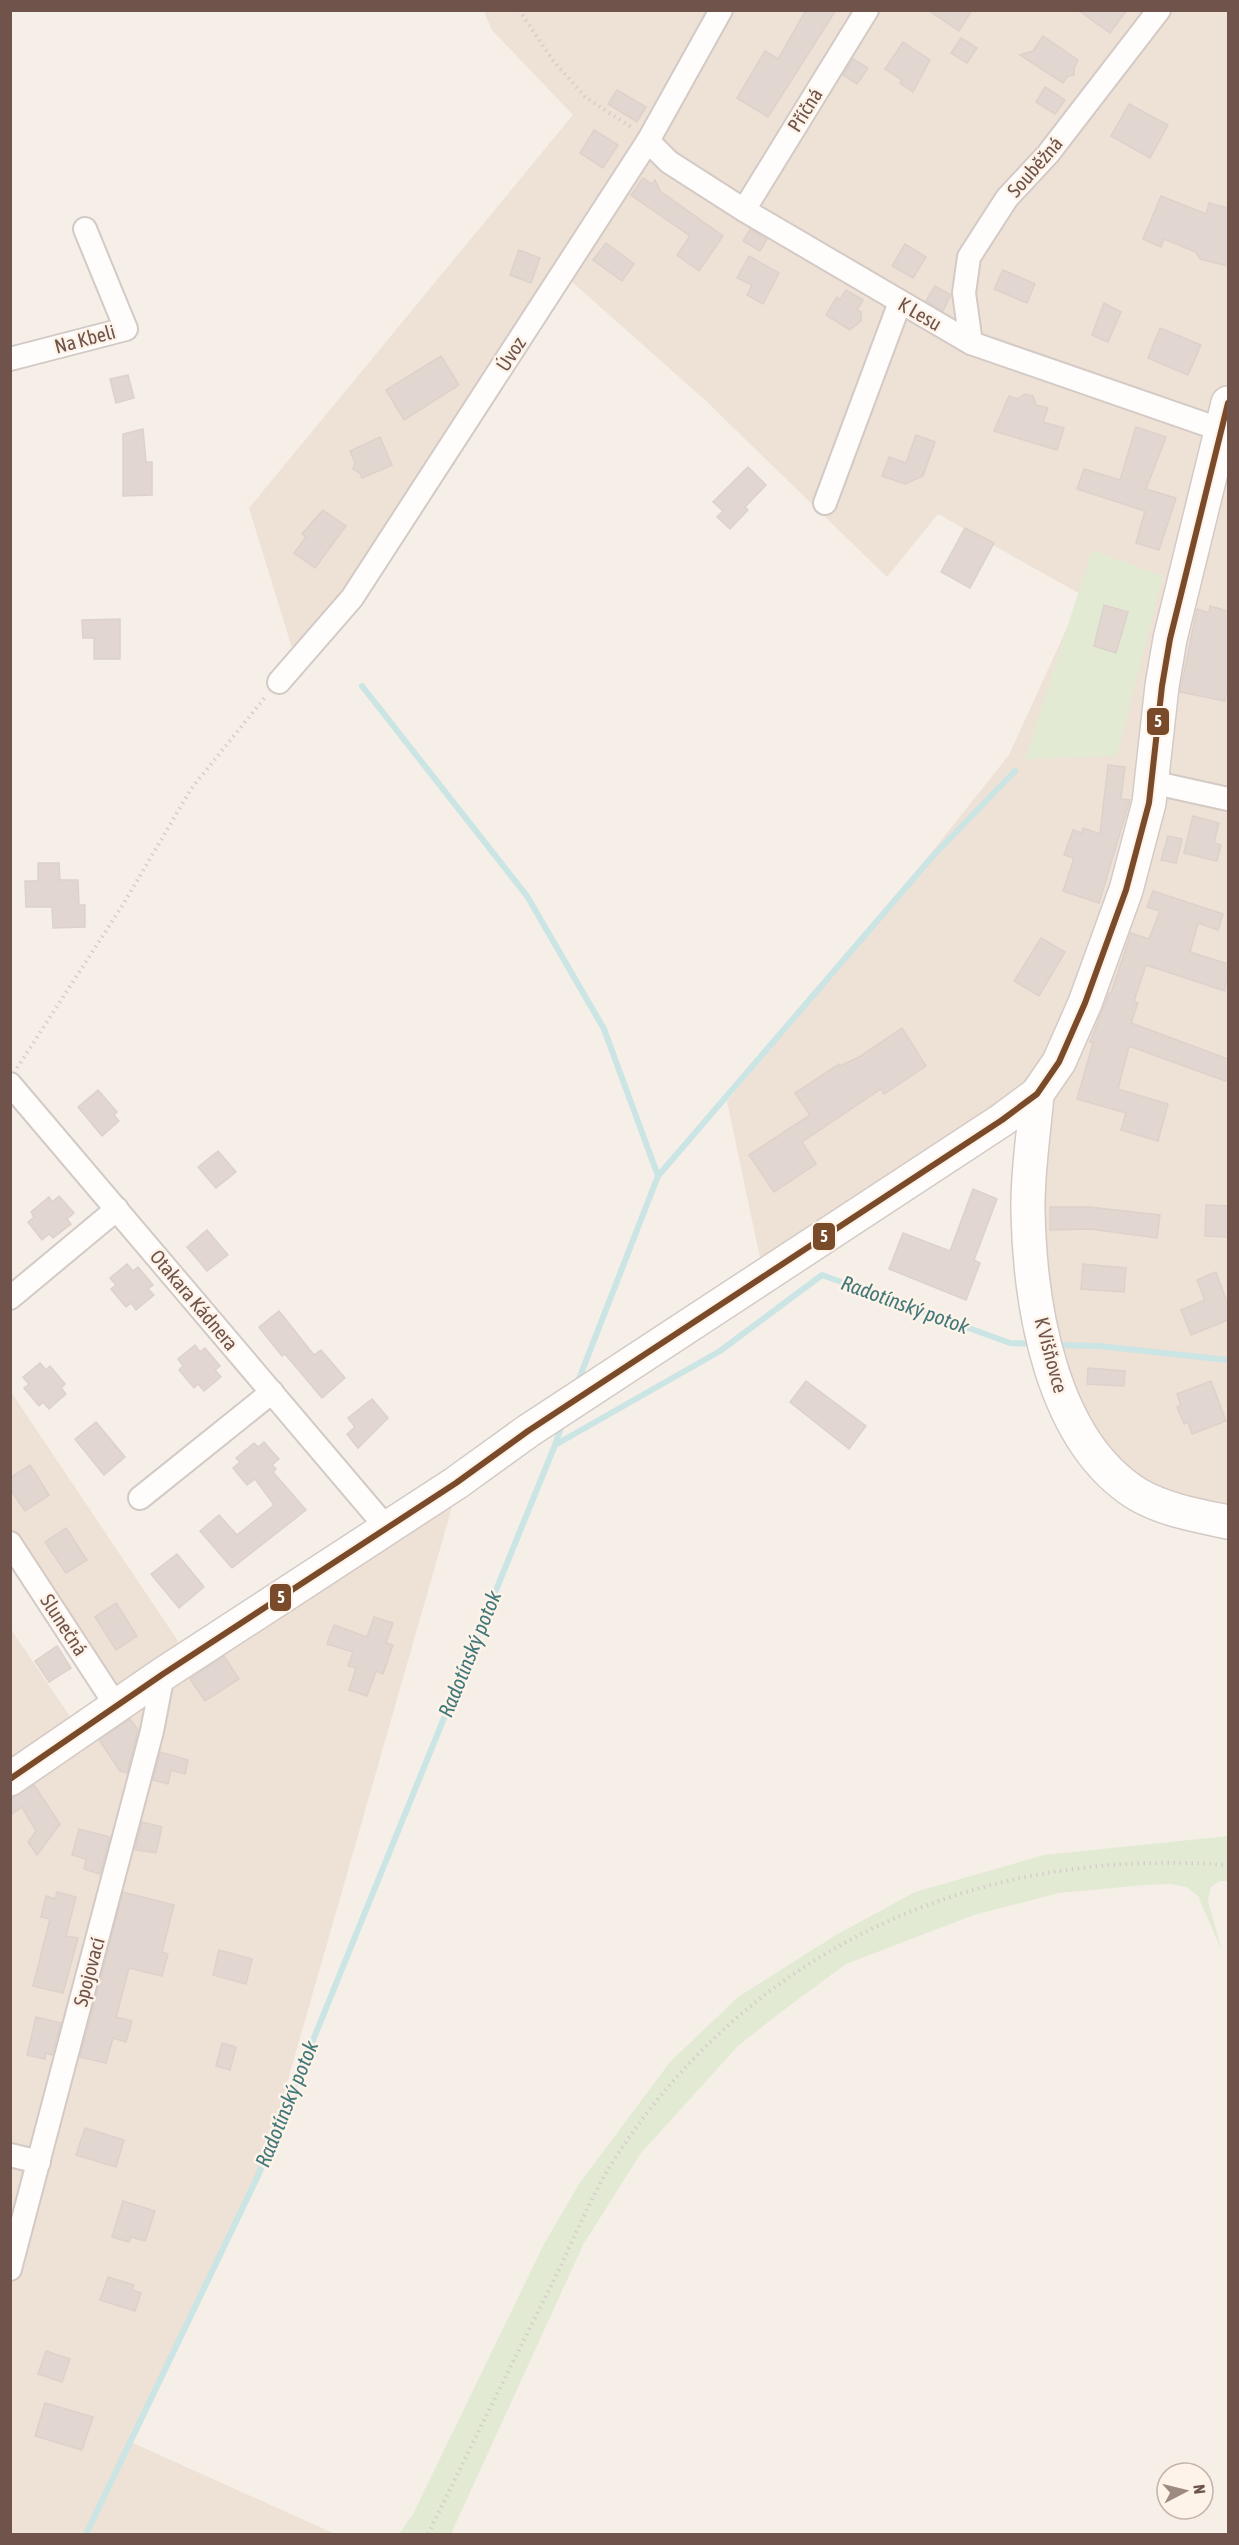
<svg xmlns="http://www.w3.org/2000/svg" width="1239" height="2545" font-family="'Asap Condensed',sans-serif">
<rect width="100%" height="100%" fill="#f5efe8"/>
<g fill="#eee1d6">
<path d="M484 11H1228V1526L1106 1466 1041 1314 1036 1094 760 1258 727 1101 846 960 1009 755 1082 595 938 514 887 577 705 400 571 281 352 598 292 648 249 508 573 115 492 30Z"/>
<path d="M11 1392 176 1638 186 1657 460 1479 261 2174 133 2443 335 2534H11L10 1628 80 1731 121 1703 11 1533Z"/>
</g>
<g fill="#e3ead4">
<path d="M1092 550 1163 576 1117 756 1025 759Z"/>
<path d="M1228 1836V1881H1220L1211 1887 1208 1901 1222 1951 1198 1896 1186 1887 1171 1884 1145 1885 1059 1893 974 1915 846 1964 781 2012 738 2046 641 2153 583 2245 451 2534H399L413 2514 544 2244 579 2184 670 2062 738 1997 836 1935 915 1892 1044 1855Z"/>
</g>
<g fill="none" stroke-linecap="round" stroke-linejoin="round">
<g stroke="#cbe4e4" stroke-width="6">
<path d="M362 686 527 896 604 1029 658 1176 577 1384"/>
<path d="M658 1176 932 857 1015 771"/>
<path d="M1056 1345 1099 1346 1228 1360"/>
<path d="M555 1445 563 1422"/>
<path d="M86 2534 257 2178 555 1445 720 1351 822 1275 1010 1343 1034 1344"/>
</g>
</g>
<g fill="#e1d7d0" stroke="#ddd1cb" stroke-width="1.5">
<path d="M806 10H836L768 117 737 98 765 51 778 59Z"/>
<path d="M928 10H972L959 31Z"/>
<path d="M1078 10H1127L1110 33Z"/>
<path d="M1043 36 1078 60 1074 68V75L1068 76 1063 83 1020 55 1033 51Z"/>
<path d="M961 38 977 48 967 63 951 53Z"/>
<path d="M903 42 930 60 913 92 900 83 902 80 885 69Z"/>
<path d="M853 59 868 68 857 84 843 75Z"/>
<path d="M1045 87 1065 100 1055 114 1036 102Z"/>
<path d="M617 90 646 107 637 122 608 104Z"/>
<path d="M1129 104 1168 125 1150 158 1111 136Z"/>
<path d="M594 130 618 145 603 168 580 153Z"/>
<path d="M643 178 652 184 655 180 660 191 723 236 699 271 677 255 690 236 631 195Z"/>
<path d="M1161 196 1206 214 1209 203 1228 208V266L1200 259 1196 252 1164 239 1161 247 1143 239Z"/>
<path d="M750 229 767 239 760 251 743 241Z"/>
<path d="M606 243 634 264 622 281 593 260Z"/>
<path d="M905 244 926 257 913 278 892 266Z"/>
<path d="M519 250 540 258 531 283 510 275Z"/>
<path d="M749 256 779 273 763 304 747 295 752 285 737 278Z"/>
<path d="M1003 270 1035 284 1027 303 994 289Z"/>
<path d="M935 286 951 295 943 311 926 301Z"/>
<path d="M846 290 863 300 857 310 861 312V321L850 330 826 315 837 297 840 300Z"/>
<path d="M1104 303 1121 312 1108 342 1092 335Z"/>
<path d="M1160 328 1201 345 1188 375 1148 358Z"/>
<path d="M441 356 459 385 404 420 386 390Z"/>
<path d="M128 375 134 398 116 403 110 379Z"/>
<path d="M1025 394 1033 396 1036 405 1048 408 1043 422 1064 428 1057 450 994 431 1009 396 1018 399Z"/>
<path d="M1136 427 1166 437 1146 489 1176 498 1159 550 1136 543 1145 511 1077 489 1084 469 1120 480Z"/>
<path d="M143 429 146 462H152V495L123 496V434Z"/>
<path d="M916 435 935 442 923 476 905 484 882 476 889 457 906 463Z"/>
<path d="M380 437 392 465 362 478 360 473 353 469 355 462 350 451Z"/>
<path d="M748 467 766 485 745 507 748 510 730 529 717 517 723 511 713 502Z"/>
<path d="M323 510 346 526 315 568 294 553 306 537 302 534Z"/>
<path d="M965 528 994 543 970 588 941 572Z"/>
<path d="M1104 605 1128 612 1116 653 1094 646Z"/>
<path d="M1210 606 1228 611V684L1225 701 1180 692 1197 609 1209 613Z"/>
<path d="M120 619V659H94V638H83L82 620Z"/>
<path d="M1108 765 1125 767 1121 799 1130 800 1099 903 1063 891 1074 858 1064 855 1073 830 1082 833 1083 828 1100 834Z"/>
<path d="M1193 816 1219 823 1214 843 1221 845 1217 861 1184 853Z"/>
<path d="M1168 836 1182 839 1176 863 1161 860Z"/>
<path d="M38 863H59L60 880H78L79 905H85V927L53 928 52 907H26L25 881H38Z"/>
<path d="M1153 891 1223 914 1218 930 1198 923 1190 952 1228 964 1225 991 1146 965 1134 1001 1138 1003 1131 1023 1228 1059V1082L1129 1046 1118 1089 1168 1104 1158 1141 1121 1130 1126 1113 1077 1099 1093 1043 1090 1042 1109 993H1111L1131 933 1149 939 1160 911 1147 907Z"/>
<path d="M1041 938 1065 952 1039 996 1014 981Z"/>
<path d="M902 1028 926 1066 884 1094 881 1089 802 1142 816 1164 774 1192 749 1155 810 1115 795 1093 839 1064 840 1066 859 1057Z"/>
<path d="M98 1090 117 1112 114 1115 119 1121 102 1136 78 1107Z"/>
<path d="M218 1151 236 1172 216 1188 198 1167Z"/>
<path d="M973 1189 997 1199 974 1260 980 1263 966 1300 889 1269 903 1233 950 1251Z"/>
<path d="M59 1196 74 1213 67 1219 71 1224 53 1238 49 1234 42 1240 28 1222 34 1217 31 1212 49 1197 52 1202Z"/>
<path d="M1206 1205 1228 1206V1237L1205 1236Z"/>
<path d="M1050 1207H1089L1160 1215 1157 1238 1090 1229 1050 1230Z"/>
<path d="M207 1230 228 1255 207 1271 187 1247Z"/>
<path d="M127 1264 133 1271 138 1267 153 1285 148 1289 154 1295 136 1310 131 1303 126 1307 111 1289 116 1285 110 1278Z"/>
<path d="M1083 1264 1126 1268 1124 1292 1081 1289Z"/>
<path d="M1216 1272 1228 1305V1320L1191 1335 1181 1310 1205 1300 1197 1280Z"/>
<path d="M279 1311 314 1355 321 1350 345 1378 322 1398 285 1354 282 1356 259 1327Z"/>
<path d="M195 1345 200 1352 205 1348 220 1366 215 1370 221 1377 204 1391 198 1384 194 1388 179 1370 183 1366 178 1359Z"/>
<path d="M40 1363 46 1370 50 1366 65 1384 61 1388 66 1394 49 1409 43 1402 39 1406 24 1388 29 1384 23 1377Z"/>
<path d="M1088 1368 1125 1371 1124 1386 1087 1384Z"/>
<path d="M806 1381 866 1426 849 1449 790 1402Z"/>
<path d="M1211 1381 1226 1421 1192 1434 1188 1422 1184 1424 1177 1407 1181 1405 1177 1394Z"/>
<path d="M372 1399 388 1418 358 1448 347 1434 355 1427 348 1418Z"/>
<path d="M96 1422 125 1457 104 1475 75 1439Z"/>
<path d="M264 1442 279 1459 272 1465 276 1469 273 1472 306 1510 232 1568 200 1531 219 1515 237 1535 274 1505 255 1479 247 1485 233 1468 240 1462 236 1458 254 1443 258 1447Z"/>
<path d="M30 1465 49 1495 25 1511 10 1489V1478Z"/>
<path d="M66 1528 87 1560 66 1573 45 1542Z"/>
<path d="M177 1554 204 1587 179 1608 151 1574Z"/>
<path d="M116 1603 137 1636 116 1650 95 1617Z"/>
<path d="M374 1617 393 1623 386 1643 393 1645 383 1674 376 1671 367 1696 349 1690 356 1668 348 1666 353 1652 327 1644 334 1625 367 1637Z"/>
<path d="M57 1646 71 1668 49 1682 35 1661Z"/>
<path d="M224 1656 239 1679 205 1701 190 1679Z"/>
<path d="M130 1719 138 1730 127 1773 120 1771 99 1740Z"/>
<path d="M160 1752 188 1760 185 1774 171 1770 168 1784 153 1780Z"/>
<path d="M34 1785 60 1824 37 1855 28 1842 36 1831 22 1807 10 1815V1798Z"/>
<path d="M142 1822 162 1827 156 1853 135 1850Z"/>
<path d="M79 1829 110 1837 100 1874 84 1869 86 1859 72 1855Z"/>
<path d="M57 1892 76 1897 66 1936 78 1938 63 1993 33 1986 50 1919 41 1917 46 1896 55 1899Z"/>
<path d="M123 1892 174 1905 162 1952 168 1954 162 1976 129 1968 116 2017 132 2021 126 2042 113 2038 106 2063 80 2057Z"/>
<path d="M219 1950 252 1959 246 1984 213 1975Z"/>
<path d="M36 2017 61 2023 52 2055 46 2053 45 2059 27 2055Z"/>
<path d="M222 2043 236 2047 230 2070 216 2066Z"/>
<path d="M85 2128 124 2140 116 2167 76 2155Z"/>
<path d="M123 2201 155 2211 145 2241 131 2237 129 2242 112 2237Z"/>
<path d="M108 2277 134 2285 132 2290 141 2293 135 2311 100 2300Z"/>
<path d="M46 2351 70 2359 62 2382 38 2374Z"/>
<path d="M45 2403 93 2417 82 2450 35 2436Z"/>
</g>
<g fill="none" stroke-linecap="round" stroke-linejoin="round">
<defs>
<g id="street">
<path d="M648 141 669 162 744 210 971 343 1222 430"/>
<path d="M744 210 867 10"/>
<path d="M971 343 964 293 969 257 1007 198 1048 154 1159 10"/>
<path d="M10 359 126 329 85 229"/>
<path d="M825 503 900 302"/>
<path d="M279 682 352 598 648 141 721 10"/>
<path d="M1151 782 1228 799"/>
<path d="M10 1084 386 1527"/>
<path d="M10 1298 117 1209"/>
<path d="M140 1498 272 1392"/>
<path d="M10 1543 117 1707"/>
<path d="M10 2155 39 2162"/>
<path d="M10 2269 152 1731 163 1674"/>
</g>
<g id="secondary">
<path d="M1037 1094C1034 1133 1027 1173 1028 1212 1030 1306 1051 1440 1137 1494 1164 1510 1199 1516 1228 1522"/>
<path d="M10 1779 163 1674 456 1483 528 1431 1002 1120 1037 1094 1059 1062 1085 1003 1126 890 1149 803 1162 686 1170 639 1228 403"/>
</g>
</defs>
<use href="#street" stroke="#d4cac5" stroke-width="26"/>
<use href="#secondary" stroke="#d4cac5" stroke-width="36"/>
<g stroke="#d6ceca" stroke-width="4" stroke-dasharray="1.5 4.5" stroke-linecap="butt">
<path d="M519 10 552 59 585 97 634 129"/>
<path d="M17 1068 124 903 191 789 266 696"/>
<path d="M428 2534C469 2451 510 2367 552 2284 571 2245 588 2203 610 2166 747 1949 975 1846 1228 1865"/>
</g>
<use href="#street" stroke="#fefdfc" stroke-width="22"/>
<use href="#secondary" stroke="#fefdfc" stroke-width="33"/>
<defs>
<path id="bus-1" d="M10 1779 163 1674 456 1483 528 1431 1002 1120 1037 1094 1059 1062 1085 1003 1126 890 1149 803 1162 686 1170 639 1228 403"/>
</defs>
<use href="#bus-1" stroke="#fdf3e9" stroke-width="10"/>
<use href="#bus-1" stroke="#7a4b2a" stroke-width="6"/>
</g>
<g text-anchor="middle" stroke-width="5" stroke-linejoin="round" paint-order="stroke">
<g font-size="20" fill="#70544b" stroke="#fdf3e9">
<text transform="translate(805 110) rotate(-58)" y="7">Příčná</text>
<text transform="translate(1035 167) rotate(-49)" y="7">Souběžná</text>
<text transform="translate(920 314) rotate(30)" y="7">K Lesu</text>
<text transform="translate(85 339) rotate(-15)" y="7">Na Kbeli</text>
<text transform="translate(511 354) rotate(-57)" y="7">Úvoz</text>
<text transform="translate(194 1300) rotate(50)" y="7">Otakara Kádnera</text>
<text transform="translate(1051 1355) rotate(75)" y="7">K Višňovce</text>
<text transform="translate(64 1625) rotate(57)" y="7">Slunečná</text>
<text transform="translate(89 1972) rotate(-75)" y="7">Spojovací</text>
</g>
<g font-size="21" font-style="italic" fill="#43787b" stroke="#fdf3e9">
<text transform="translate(905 1305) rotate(20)" y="7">Radotínský potok</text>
<text transform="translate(470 1654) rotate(-68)" y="7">Radotínský potok</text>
<text transform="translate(287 2104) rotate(-68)" y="7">Radotínský potok</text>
</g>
</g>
<g stroke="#fdf3e9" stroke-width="2">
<rect x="1146" y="707" width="24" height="29" rx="6" fill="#7a4b2a"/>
<rect x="812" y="1222" width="24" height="29" rx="6" fill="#7a4b2a"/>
<rect x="269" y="1583" width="23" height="29" rx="6" fill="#7a4b2a"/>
</g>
<g font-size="16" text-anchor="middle" font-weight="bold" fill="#fff">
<text x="1158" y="727">5</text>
<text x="824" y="1242">5</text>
<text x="281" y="1603">5</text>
</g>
<rect width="1239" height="2545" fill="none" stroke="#70544b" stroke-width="24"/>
<g transform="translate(1185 2491) rotate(83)"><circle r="28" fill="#fdf3e9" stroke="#c5b3aa" stroke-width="1.5"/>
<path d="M0-4.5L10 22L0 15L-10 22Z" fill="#9f8a82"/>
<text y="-9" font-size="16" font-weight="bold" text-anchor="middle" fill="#70544b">N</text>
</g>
</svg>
